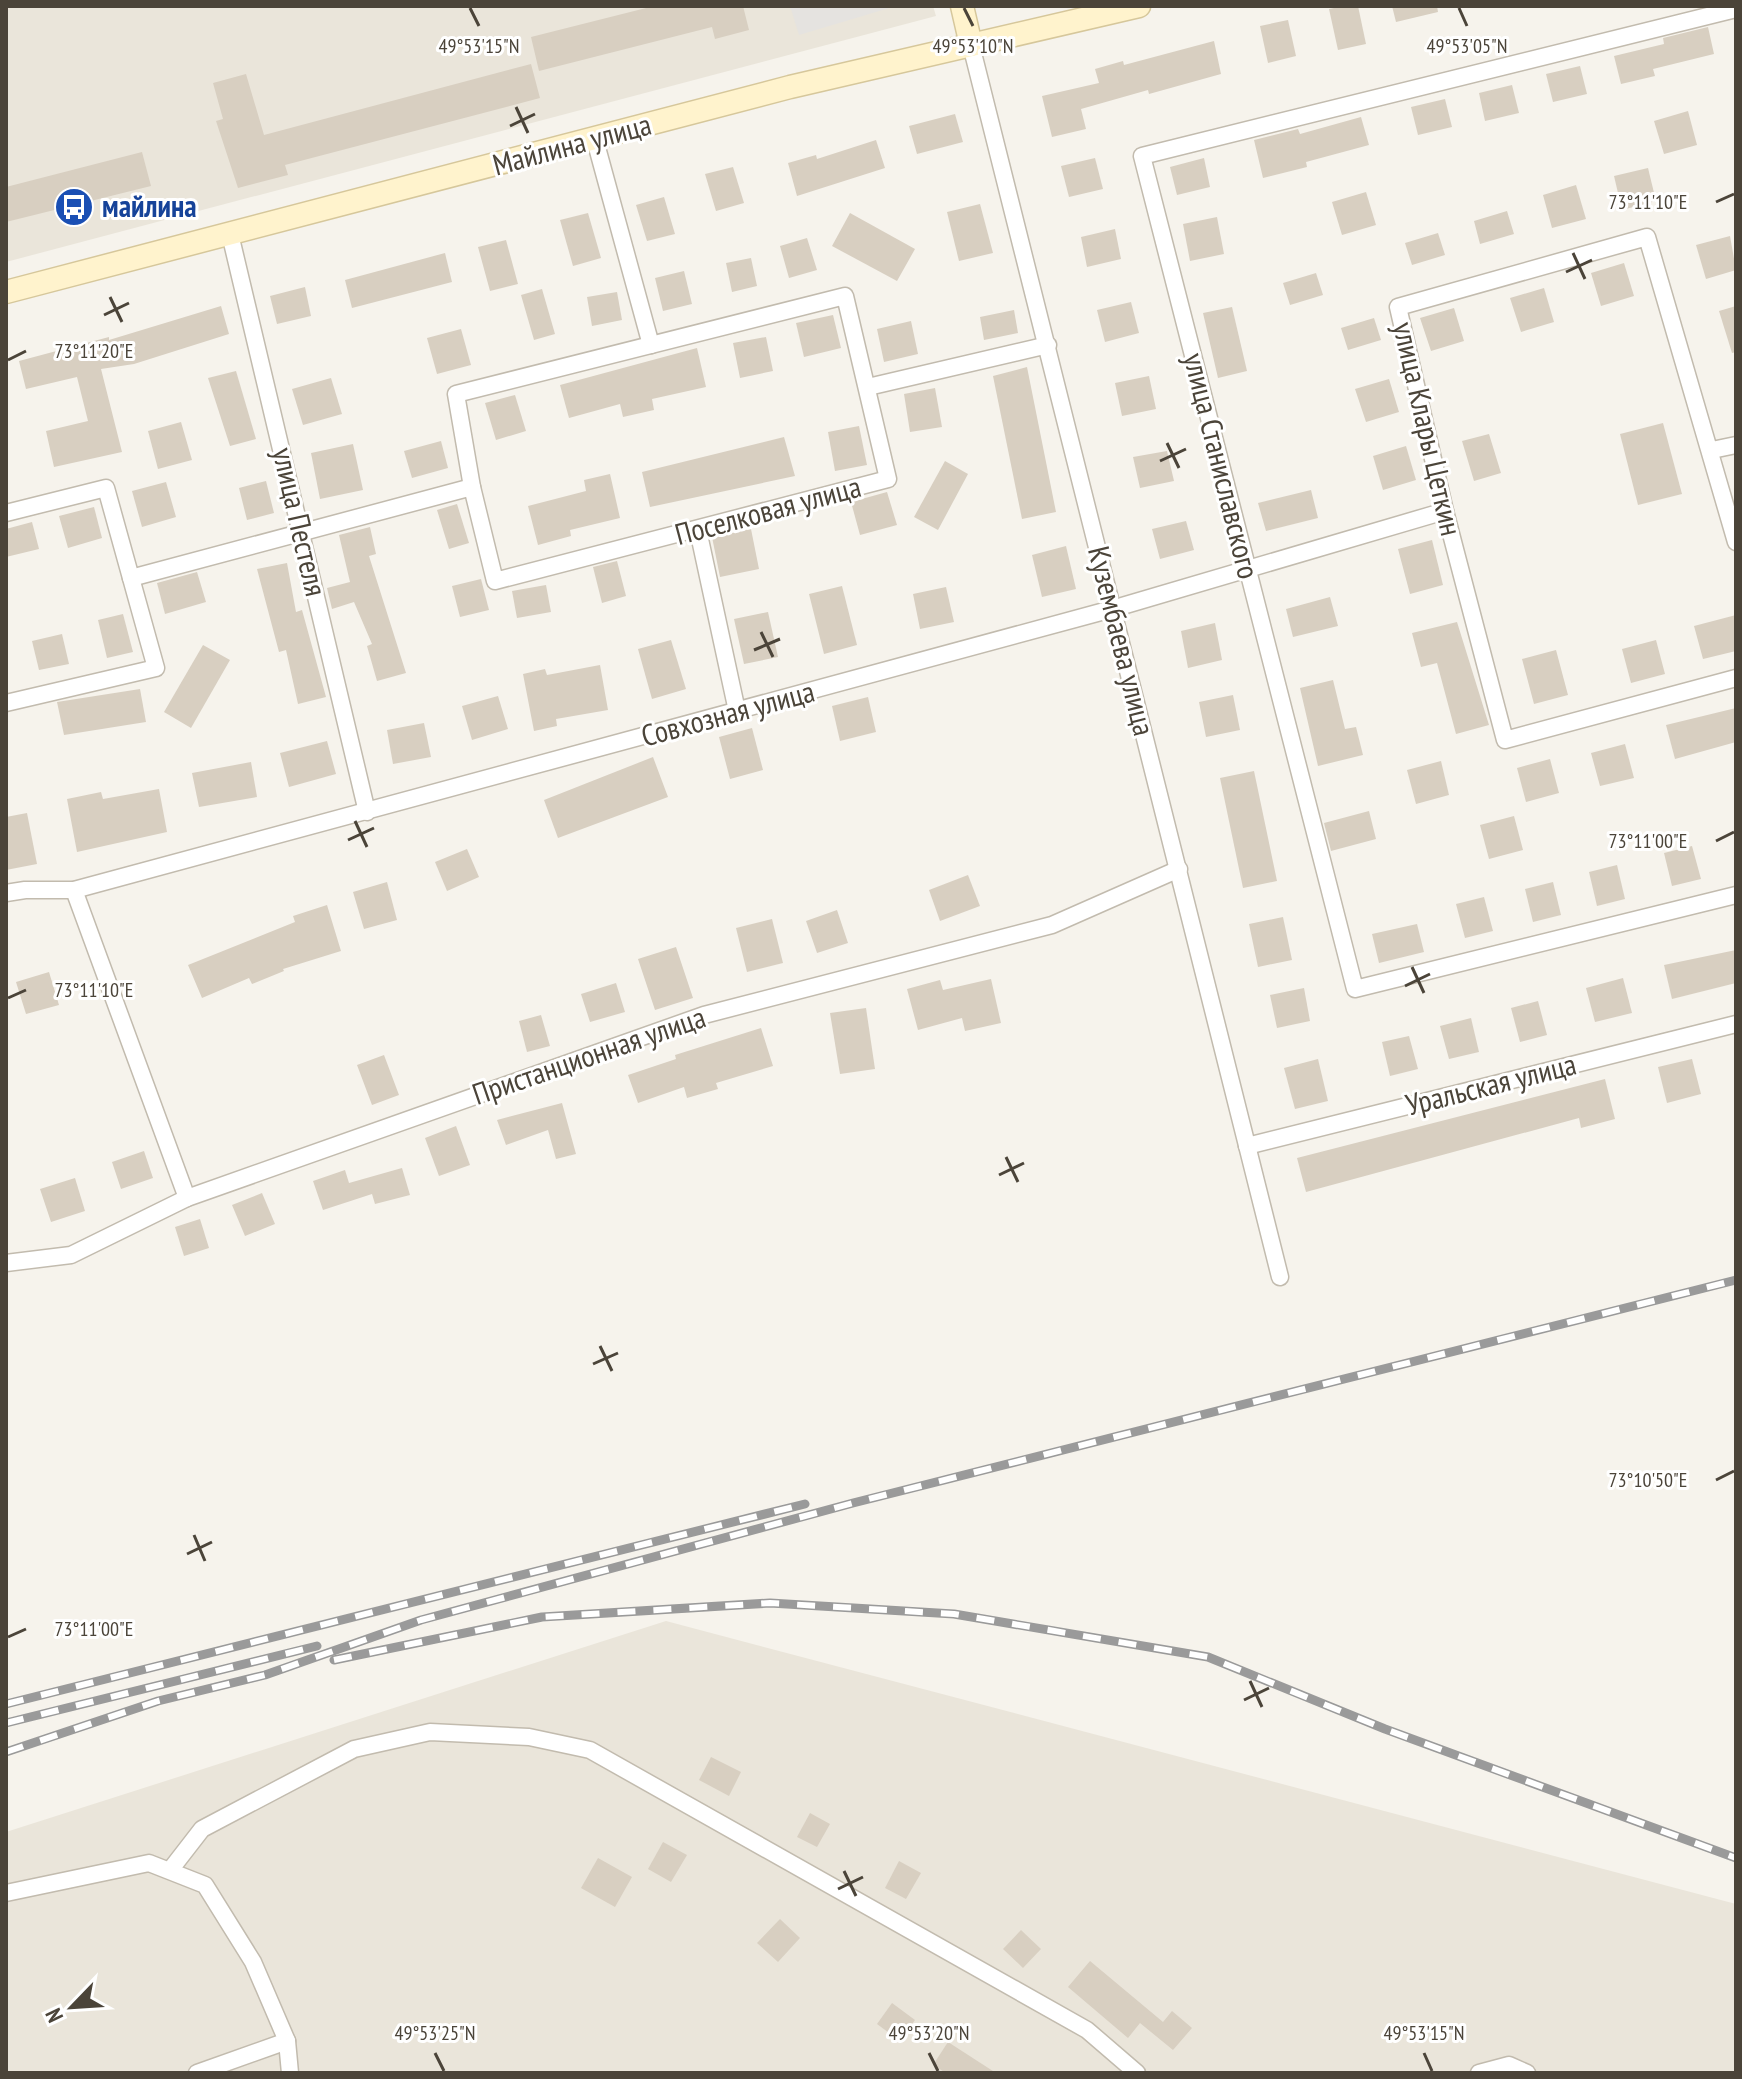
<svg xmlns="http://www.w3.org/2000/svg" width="1742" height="2079" font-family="'PT Sans Narrow',sans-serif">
<rect width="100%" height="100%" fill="#f6f3ec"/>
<g fill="#eae5da">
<path d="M6 6H933L936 16 6 262Z"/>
<path d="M666 1621 1736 1904V2073H6V1832Z"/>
</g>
<path fill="#e5e3e0" d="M790 6H896L799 35Z"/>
<g fill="#d8cfc1">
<path d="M654 6H743L749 30 715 39 712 27 539 71 531 37Z"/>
<path d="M1344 6H1358L1366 44 1338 50 1329 9Z"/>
<path d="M1392 6H1437L1438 12 1396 22Z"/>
<path d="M1288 20 1296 56 1268 63 1260 26Z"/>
<path d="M1708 27 1714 54 1653 69 1655 76 1621 84 1614 56 1664 44 1663 38Z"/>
<path d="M1214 41 1221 74 1149 94 1148 90 1081 109 1086 129 1052 137 1042 96 1099 83 1095 69 1123 61 1124 65Z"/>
<path d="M531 64 540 98 285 165 288 175 238 188 216 121 223 119 213 83 246 74 264 135Z"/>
<path d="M1580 66 1587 94 1553 102 1546 74Z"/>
<path d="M1512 85 1519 113 1485 121 1479 93Z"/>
<path d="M1445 99 1452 127 1418 135 1411 107Z"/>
<path d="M1688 111 1697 145 1664 154 1654 121Z"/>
<path d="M955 114 963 142 917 154 909 126Z"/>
<path d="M1361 117 1369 145 1306 162 1307 167 1263 178 1254 140 1298 129 1300 134Z"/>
<path d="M876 140 885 168 797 196 788 163 816 155 817 159Z"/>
<path d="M142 152 151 186 6 222V187Z"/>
<path d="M1095 158 1103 189 1069 197 1061 166Z"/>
<path d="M1204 158 1210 187 1177 195 1170 167Z"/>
<path d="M733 167 744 203 716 211 705 174Z"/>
<path d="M1648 168 1656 201 1622 210 1614 176Z"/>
<path d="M1576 185 1586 219 1552 228 1543 195Z"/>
<path d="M1366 192 1376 225 1342 235 1332 202Z"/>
<path d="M664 197 675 234 647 241 636 205Z"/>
<path d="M980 204 993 253 959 261 947 212Z"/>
<path d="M1507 211 1514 234 1480 244 1474 221Z"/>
<path d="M588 213 601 258 573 266 560 220Z"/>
<path d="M850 213 915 249 897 281 832 246Z"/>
<path d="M1217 217 1224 254 1190 261 1183 224Z"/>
<path d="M1115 229 1121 259 1087 267 1081 237Z"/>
<path d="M1438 233 1445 255 1412 265 1405 243Z"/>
<path d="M1730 236 1736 270 1706 279 1696 245Z"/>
<path d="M807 238 817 270 789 278 780 246Z"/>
<path d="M506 240 518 284 490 291 478 247Z"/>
<path d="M445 253 452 282 352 308 345 280Z"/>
<path d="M751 258 757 286 732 292 726 263Z"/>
<path d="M1624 263 1634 296 1601 306 1591 273Z"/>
<path d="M684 271 692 304 663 311 655 278Z"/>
<path d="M1316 273 1323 295 1290 305 1283 283Z"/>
<path d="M305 287 311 316 277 324 270 296Z"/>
<path d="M1544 288 1554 322 1521 332 1510 298Z"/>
<path d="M542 289 555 334 534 340 521 295Z"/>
<path d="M617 292 622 320 592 326 587 297Z"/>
<path d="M1131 302 1139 333 1105 342 1097 310Z"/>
<path d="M221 306 229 334 134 364 101 369 122 452 54 467 46 431 88 421 77 377 26 389 19 361 109 337V340Z"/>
<path d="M1736 306V352L1732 353 1719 311Z"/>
<path d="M1232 307 1247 371 1218 378 1203 313Z"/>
<path d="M1454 308 1464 341 1431 351 1420 318Z"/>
<path d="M1014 310 1018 333 984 340 980 317Z"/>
<path d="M833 315 841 348 804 357 796 323Z"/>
<path d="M1374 318 1381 340 1348 350 1341 328Z"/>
<path d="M911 321 918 354 884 362 877 329Z"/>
<path d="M461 329 471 365 437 374 427 338Z"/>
<path d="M766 337 773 371 740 378 733 343Z"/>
<path d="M697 348 706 387 652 399 654 410 623 417 620 404 569 418 560 385Z"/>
<path d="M1027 367 1056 512 1022 519 993 376Z"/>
<path d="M236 371 256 439 230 446 208 378Z"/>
<path d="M1149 376 1156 409 1122 416 1115 383Z"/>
<path d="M331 378 342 414 303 425 292 389Z"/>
<path d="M1389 379 1399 412 1366 422 1355 389Z"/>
<path d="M935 388 942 427 910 432 904 394Z"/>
<path d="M515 395 526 431 496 440 485 403Z"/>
<path d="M181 422 192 460 158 469 148 431Z"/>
<path d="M1663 423 1682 494 1638 505 1620 434Z"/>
<path d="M859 426 867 465 835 471 828 432Z"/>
<path d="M1489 434 1501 473 1474 481 1462 441Z"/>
<path d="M784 437 795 476 650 507 642 472Z"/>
<path d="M441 441 448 468 412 478 404 451Z"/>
<path d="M353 444 363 490 320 499 311 453Z"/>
<path d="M1406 446 1416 480 1383 490 1373 456Z"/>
<path d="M1167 451 1174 481 1140 488 1133 457Z"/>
<path d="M945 461 968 474 938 530 914 517Z"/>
<path d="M610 474 620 518 570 530 571 536 538 545 528 506 586 491 584 480Z"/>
<path d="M266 481 274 513 247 520 239 488Z"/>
<path d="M166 482 176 517 142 527 132 491Z"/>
<path d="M1311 490 1318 518 1266 531 1258 503Z"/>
<path d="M887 492 897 525 860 535 851 502Z"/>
<path d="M457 504 469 543 449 549 437 510Z"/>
<path d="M94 507 102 538 68 548 59 516Z"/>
<path d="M1186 521 1194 550 1160 559 1152 529Z"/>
<path d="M32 522 39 549 6 557V529Z"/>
<path d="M370 527 376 554 369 556 406 673 377 681 367 646 372 644 354 602 332 609 327 588 350 582 339 535Z"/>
<path d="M751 529 759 569 720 577 712 537Z"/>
<path d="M1432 540 1443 585 1410 594 1398 549Z"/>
<path d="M1066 546 1076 589 1042 597 1032 555Z"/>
<path d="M617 561 626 596 602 603 593 567Z"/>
<path d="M287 563 296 612 302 610 326 697 298 704 286 650 279 652 257 569Z"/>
<path d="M197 572 206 602 165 614 157 583Z"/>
<path d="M481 579 489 610 460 617 452 586Z"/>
<path d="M546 585 551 612 517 618 512 591Z"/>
<path d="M842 586 857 645 824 654 809 594Z"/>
<path d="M946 587 954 622 920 629 913 594Z"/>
<path d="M1330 597 1338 626 1293 637 1286 609Z"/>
<path d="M768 612 778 657 744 664 734 619Z"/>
<path d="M123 614 133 652 107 658 98 620Z"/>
<path d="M1736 615V651L1703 659 1694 626Z"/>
<path d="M1457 622 1489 725 1456 734 1437 663 1421 667 1412 633Z"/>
<path d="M1215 623 1222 660 1188 668 1181 631Z"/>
<path d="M62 634 69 664 39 670 32 641Z"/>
<path d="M671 640 686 689 652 699 638 649Z"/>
<path d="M1656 640 1665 674 1631 683 1622 649Z"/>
<path d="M203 645 230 660 191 728 164 712Z"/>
<path d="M1556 650 1568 695 1534 704 1522 659Z"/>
<path d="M600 665 608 710 556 719 557 726 534 731 523 674 545 669 547 675Z"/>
<path d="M1333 680 1345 729 1356 727 1363 755 1318 766 1300 688Z"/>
<path d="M140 689 146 722 64 735 57 702Z"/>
<path d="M1233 695 1240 730 1206 737 1199 702Z"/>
<path d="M498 696 508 729 472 740 462 706Z"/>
<path d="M868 697 876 732 840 741 832 706Z"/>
<path d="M1736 708V742L1675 759 1666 725Z"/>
<path d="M424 723 431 757 393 764 387 730Z"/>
<path d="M752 728 763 770 730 779 719 737Z"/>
<path d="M327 741 336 774 289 787 280 753Z"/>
<path d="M1625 744 1634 778 1600 786 1591 753Z"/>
<path d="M653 757 668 797 558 838 544 800Z"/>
<path d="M1550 759 1559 793 1526 802 1517 768Z"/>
<path d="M1441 761 1449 795 1416 804 1407 770Z"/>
<path d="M251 762 257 797 199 807 192 773Z"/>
<path d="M1254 771 1277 881 1243 888 1220 778Z"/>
<path d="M159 789 167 832 77 852 67 799 101 792 103 799Z"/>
<path d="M1369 811 1376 839 1331 851 1324 823Z"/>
<path d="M27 813 37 864 6 870V817Z"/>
<path d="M1514 816 1523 850 1489 859 1480 825Z"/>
<path d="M1692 846 1701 879 1672 886 1664 853Z"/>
<path d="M467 849 479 877 447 891 435 862Z"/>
<path d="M1617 865 1625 899 1597 906 1589 872Z"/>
<path d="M968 875 980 906 940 921 929 890Z"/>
<path d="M387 882 397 920 364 929 353 892Z"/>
<path d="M1553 882 1561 915 1533 922 1525 889Z"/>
<path d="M1484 897 1493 931 1465 938 1456 904Z"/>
<path d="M327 905 341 951 283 969 284 971 252 984 249 978 202 998 188 965 295 922 293 916Z"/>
<path d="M837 910 848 943 817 953 806 921Z"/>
<path d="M1283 917 1292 960 1258 967 1249 924Z"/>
<path d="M772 919 783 963 747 972 736 928Z"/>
<path d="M1417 924 1424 952 1379 963 1372 934Z"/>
<path d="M676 947 693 998 655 1010 638 959Z"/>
<path d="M1736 950V983L1672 999 1664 965Z"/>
<path d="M49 972 59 1005 26 1014 16 982Z"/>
<path d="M1623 978 1632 1013 1595 1022 1586 988Z"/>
<path d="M991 979 1001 1023 965 1031 962 1018 918 1030 907 989 940 980 943 990Z"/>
<path d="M616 983 625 1012 590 1022 581 994Z"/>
<path d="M1304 988 1310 1021 1277 1028 1270 995Z"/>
<path d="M1538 1001 1547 1035 1520 1042 1511 1008Z"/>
<path d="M866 1008 875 1069 840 1074 830 1013Z"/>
<path d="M541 1015 550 1046 527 1052 519 1021Z"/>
<path d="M1471 1018 1479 1052 1449 1059 1440 1026Z"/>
<path d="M761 1028 773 1066 716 1083 718 1089 687 1098 684 1087 638 1103 628 1075 676 1059 675 1055Z"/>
<path d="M1409 1036 1418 1069 1390 1076 1382 1042Z"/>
<path d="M384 1055 399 1095 372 1105 357 1065Z"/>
<path d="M1318 1059 1328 1101 1295 1109 1284 1068Z"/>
<path d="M1692 1059 1701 1094 1667 1103 1658 1067Z"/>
<path d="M1605 1079 1615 1119 1581 1128 1579 1118 1306 1192 1297 1158Z"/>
<path d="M562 1103 576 1154 556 1159 548 1130 506 1145 497 1120Z"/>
<path d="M456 1126 470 1165 439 1176 425 1138Z"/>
<path d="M144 1151 153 1178 121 1189 112 1162Z"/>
<path d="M402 1168 410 1195 375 1204 372 1194 323 1210 313 1181 345 1170 349 1183Z"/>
<path d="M75 1178 85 1211 51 1222 40 1189Z"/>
<path d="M262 1193 275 1224 245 1236 232 1205Z"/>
<path d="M200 1219 209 1248 184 1256 175 1227Z"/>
<path d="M711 1757 741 1772 729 1796 699 1780Z"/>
<path d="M810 1813 830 1824 817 1847 797 1837Z"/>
<path d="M663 1842 687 1855 671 1882 648 1869Z"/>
<path d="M598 1858 632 1877 615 1907 581 1888Z"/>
<path d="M899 1861 921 1873 906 1899 885 1888Z"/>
<path d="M780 1919 800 1938 778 1962 757 1943Z"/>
<path d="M1021 1930 1041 1949 1023 1968 1003 1949Z"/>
<path d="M1090 1961 1163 2022 1172 2011 1192 2028 1173 2050 1140 2023 1128 2038 1068 1987Z"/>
<path d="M892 2003 915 2020 900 2041 877 2024Z"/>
<path d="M948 2042 996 2073H946L933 2065Z"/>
</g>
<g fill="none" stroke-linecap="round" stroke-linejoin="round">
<defs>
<g id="street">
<path d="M1736 9 1142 156 1355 989 1736 895"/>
<path d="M971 45 1280 1277"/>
<path d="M595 140 651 345"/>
<path d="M230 234 367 812"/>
<path d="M845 296 888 479 495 581 472 487 456 394Z"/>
<path d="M868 387 1048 345"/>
<path d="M1712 450 1736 445"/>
<path d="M6 513 106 488 156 668 6 703"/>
<path d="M698 530 737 711"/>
<path d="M1736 542 1647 237 1398 307 1445 511 1505 740 1736 678"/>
<path d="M131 578 472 487"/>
<path d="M74 890 187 1198"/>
<path d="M6 893 25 890H74L1112 609 1445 511"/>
<path d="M1247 1146 1736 1024"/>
<path d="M6 1263 71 1255 187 1198 704 1015 1052 925 1179 869"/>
<path d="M171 1869 202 1829 354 1749 430 1732 529 1737 590 1750 1087 2030 1137 2073"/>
<path d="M6 1893 149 1863 205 1885 253 1962 287 2041 290 2073"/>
<path d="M197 2073 287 2041"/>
<path d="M1479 2073 1509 2065 1527 2073"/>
</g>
<g id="secondary">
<path d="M962 6 971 45"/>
<path d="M6 292 790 87 1139 6"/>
</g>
</defs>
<use href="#street" stroke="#c2bbae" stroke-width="19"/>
<use href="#secondary" stroke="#d6c79b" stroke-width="25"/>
<use href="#street" stroke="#fff" stroke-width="16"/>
<use href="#secondary" stroke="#fff3cd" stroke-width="22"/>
<defs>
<g id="rail">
<path d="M334 1660 542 1617 770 1603 954 1614 1208 1657 1385 1729 1736 1858"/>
<path d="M6 1704 805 1504"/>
<path d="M6 1723 317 1646"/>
<path d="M6 1752 158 1701 265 1675 421 1620 853 1503 1736 1280"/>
</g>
</defs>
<use href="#rail" stroke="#9a9a9a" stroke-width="9"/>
<use href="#rail" stroke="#fff" stroke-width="6" stroke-dasharray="18" stroke-linecap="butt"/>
</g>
<path fill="none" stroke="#4b4439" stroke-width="3" d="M470 8 479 26M964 8 973 26M1459 8 1467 26M516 107 528 133M510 126 535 114M1716 202 1734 194M1573 253 1585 279M1566 272 1592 260M110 297 122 322M104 315 129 303M8 360 26 351M1167 443 1179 468M1160 461 1186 449M761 632 773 657M754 650 780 639M355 821 367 847M348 840 374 828M1716 841 1734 832M1412 967 1424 993M1405 986 1430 974M8 998 26 990M1006 1157 1018 1182M999 1175 1024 1163M600 1346 612 1371M593 1364 618 1353M1716 1480 1734 1471M194 1535 205 1561M187 1554 212 1542M8 1637 26 1629M1250 1681 1262 1707M1244 1700 1269 1688M844 1871 856 1896M838 1889 863 1877M435 2053 444 2071M929 2053 938 2071M1424 2053 1432 2071"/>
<defs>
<symbol id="bus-disc" viewBox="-11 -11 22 22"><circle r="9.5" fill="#1a4fb4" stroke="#fff"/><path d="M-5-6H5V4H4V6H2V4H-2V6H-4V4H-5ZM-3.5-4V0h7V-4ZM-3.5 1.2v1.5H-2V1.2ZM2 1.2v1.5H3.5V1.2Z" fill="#fff"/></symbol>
</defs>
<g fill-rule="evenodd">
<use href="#bus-disc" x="52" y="185" width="44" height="44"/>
</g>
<g text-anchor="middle" stroke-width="6" stroke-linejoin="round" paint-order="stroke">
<g font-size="30" fill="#4b4439" stroke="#fff">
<text transform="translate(572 145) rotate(-15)" y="10">Майлина улица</text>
<text transform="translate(1427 429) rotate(77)" y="10">улица Клары Цеткин</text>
<text transform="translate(1221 466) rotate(76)" y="10">улица Станиславского</text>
<text transform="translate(768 511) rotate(-15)" y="10">Поселковая улица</text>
<text transform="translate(299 522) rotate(77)" y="10">улица Пестеля</text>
<text transform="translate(1121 641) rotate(76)" y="10">Кузембаева улица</text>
<text transform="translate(728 714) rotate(-15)" y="10">Совхозная улица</text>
<text transform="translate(589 1056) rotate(-19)" y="10">Пристанционная улица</text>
<text transform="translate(1491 1085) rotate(-14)" y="10">Уральская улица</text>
</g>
<g font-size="30" font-weight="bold" fill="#164399" stroke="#fff" text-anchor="start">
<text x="102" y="217">майлина</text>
</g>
</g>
<g font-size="20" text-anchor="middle" fill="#4b4439" stroke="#fff" stroke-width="6" stroke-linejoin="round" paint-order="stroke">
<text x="479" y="53">49°53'15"N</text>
<text x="973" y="53">49°53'10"N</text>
<text x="1467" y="53">49°53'05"N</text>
<text x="1648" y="209">73°11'10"E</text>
<text x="94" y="358">73°11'20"E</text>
<text x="1648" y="848">73°11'00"E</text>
<text x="94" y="997">73°11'10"E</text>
<text x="1648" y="1487">73°10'50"E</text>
<text x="94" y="1636">73°11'00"E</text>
<text x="435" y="2040">49°53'25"N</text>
<text x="929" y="2040">49°53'20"N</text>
<text x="1424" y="2040">49°53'15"N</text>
</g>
<rect width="1742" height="2079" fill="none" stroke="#4b4439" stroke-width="16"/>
<g transform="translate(72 2007) rotate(245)" stroke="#ffffff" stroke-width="6" paint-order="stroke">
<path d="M0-6L14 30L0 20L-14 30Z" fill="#4b4439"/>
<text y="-12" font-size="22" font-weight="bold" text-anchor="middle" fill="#4b4439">N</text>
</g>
</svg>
